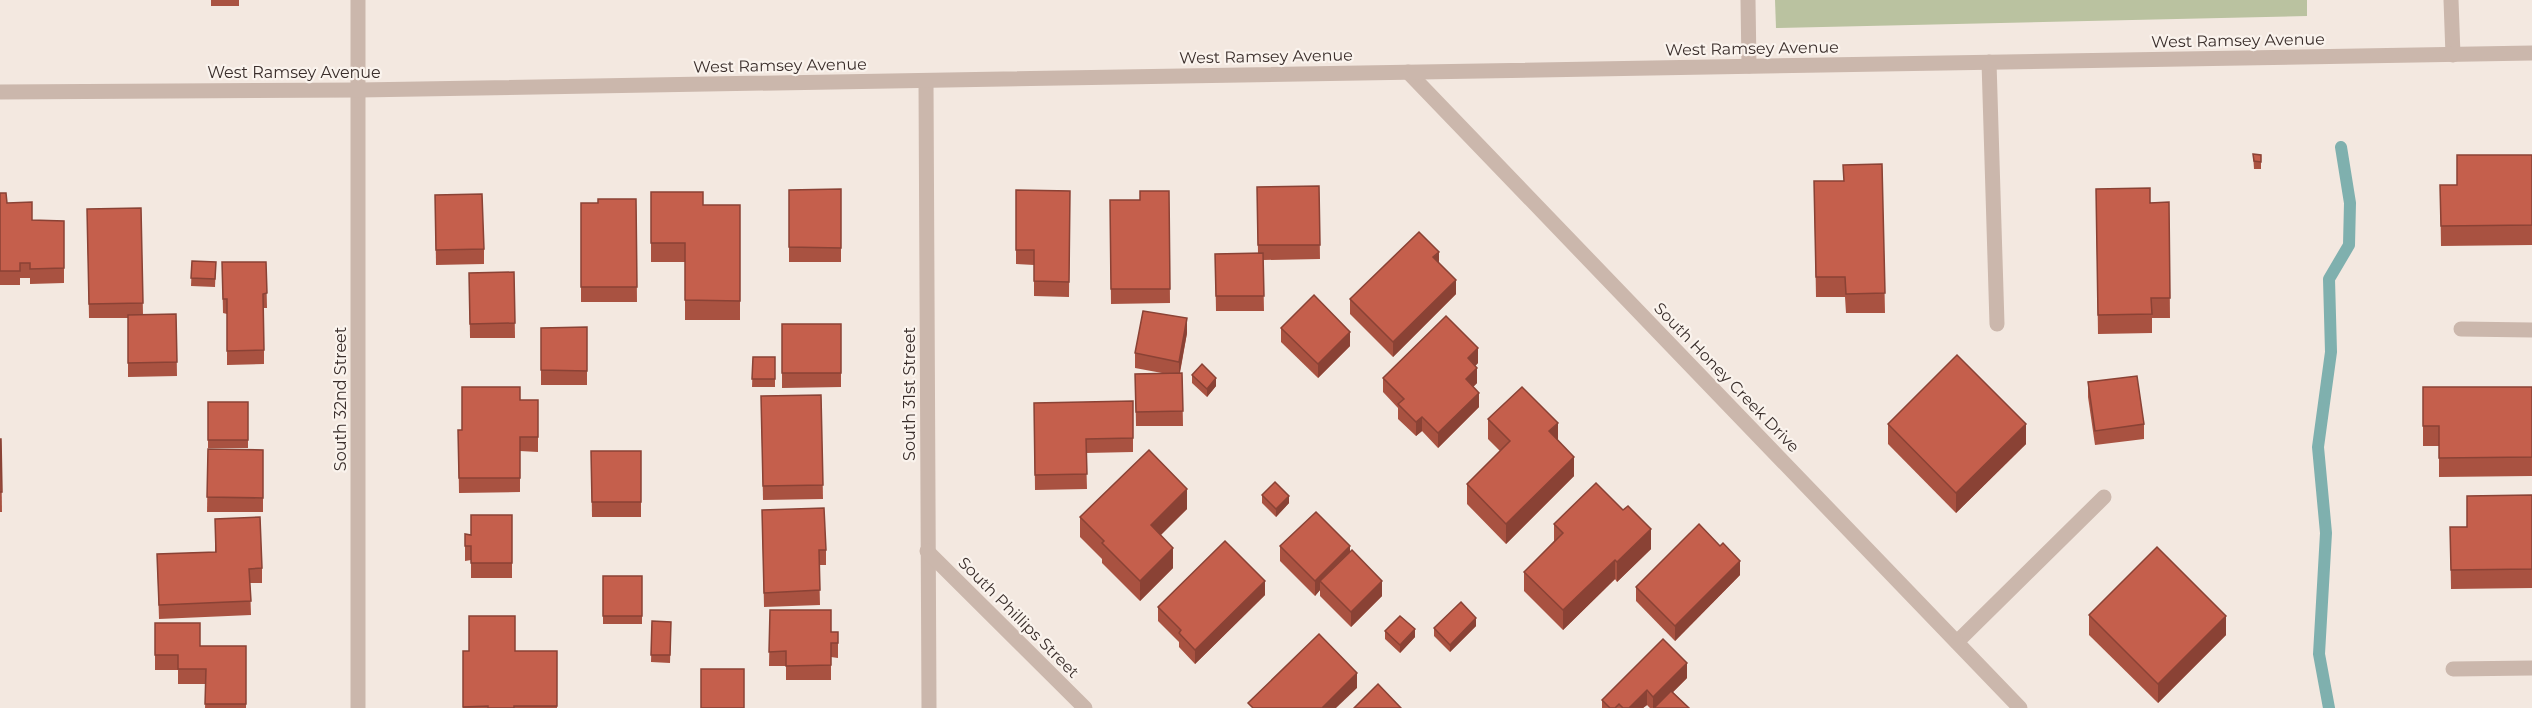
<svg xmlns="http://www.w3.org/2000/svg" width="2532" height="708" font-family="Montserrat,sans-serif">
<rect width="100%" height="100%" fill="#f3e8e0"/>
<path fill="#bac2a0" d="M1775 0H2307V16L1776 28Z"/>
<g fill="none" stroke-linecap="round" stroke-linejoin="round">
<path stroke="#7fb0ae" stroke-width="12" d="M2329 708 2319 654 2326 533 2318 447 2331 352 2329 279 2349 245 2350 203 2341 147"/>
<g stroke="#cbb7ac" stroke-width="15">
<path d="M2451 0 2453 55"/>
<path d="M1989 62 1997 324"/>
<path d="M2461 329 2532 330"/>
<path d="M1957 642 2104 497"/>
<path d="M2453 669 2532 668"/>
</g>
<g stroke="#cbb7ac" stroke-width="15">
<path d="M1748 0 1749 66"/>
<path d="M1408 72 2020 708"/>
<path d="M926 81 929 708"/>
<path d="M927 551 1085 708"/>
<path d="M358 708V0"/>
</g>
<path stroke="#cbb7ac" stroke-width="15" d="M0 92 359 90 2532 53"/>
</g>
<g fill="#a95241">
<rect x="211" y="0" width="28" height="6"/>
<path d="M2253 154 2261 155V169H2254Z"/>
<path d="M2532 155V245L2441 246 2440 185H2457Z"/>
<path d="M1882 164 1885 313H1846L1845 297H1816L1814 181H1843Z"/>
<path d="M1319 186 1320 259 1263 260 1264 311H1216L1215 254 1258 253 1257 187Z"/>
<path d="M841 189V262H789V190Z"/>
<path d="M2096 189 2150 203 2169 202 2170 318H2152V333L2098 334Z"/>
<path d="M1016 190 1070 191 1069 297 1034 296V265L1016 264Z"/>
<path d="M1169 191 1170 303 1111 304 1110 200H1140Z"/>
<path d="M651 192 703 205H740V320H685V262H651Z"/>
<path d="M0 193 7 203 32 220 64 221V283L30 284V278H20V285H0Z"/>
<path d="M435 195 484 249V264L436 265Z"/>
<path d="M636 199 637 302H581V203H598Z"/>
<path d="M141 208 143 315 176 314 177 376 128 377V318H89L87 209Z"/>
<path d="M192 261 216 262 215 287 191 286Z"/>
<path d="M222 262H266L267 308H264V364L227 365V314L223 313Z"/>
<path d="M1439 263 1456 294 1393 357 1350 314V299Z"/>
<path d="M514 272 515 338H470L469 273Z"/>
<path d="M782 324H841V387L782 388Z"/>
<path d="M587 327V385H541V328Z"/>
<path d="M1281 328 1350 346 1318 378 1281 342Z"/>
<path d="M1187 333 1180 373H1182L1183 426H1136L1135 374 1162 373 1135 368V353Z"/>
<path d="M753 357H775V387H752Z"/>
<path d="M1478 363 1475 366 1477 383 1473 387 1479 407 1438 448 1422 431 1416 436 1398 419V408L1383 392V378Z"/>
<path d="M1192 375 1216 386 1207 397 1192 383Z"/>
<path d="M2088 382 2144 424V439L2095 445 2088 397Z"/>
<path d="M2423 387H2532V476L2439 477V446H2423Z"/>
<path d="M821 395 823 499 763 500 761 396Z"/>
<path d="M520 400H538V452L520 451V492L459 493 458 430H462Z"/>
<rect x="208" y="402" width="40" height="46"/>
<path d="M1034 403 1133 438V452L1086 453 1087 489 1035 490Z"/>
<path d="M1488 419 1558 440 1574 476 1506 544 1467 504V484L1500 451 1488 439Z"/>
<path d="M1888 424 2026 444 1956 513 1888 444Z"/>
<path d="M0 439H1L2 512H0Z"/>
<path d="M208 449 263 450V512H207Z"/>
<path d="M591 451H641V517H592Z"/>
<path d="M1262 495 1289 503 1276 517 1262 503Z"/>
<path d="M2532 495V588L2451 589 2450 527H2467Z"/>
<path d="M1187 509 1160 535 1173 568 1140 601 1102 563V559L1080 537V517Z"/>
<path d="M762 510 826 550V565H819L820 605 764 607Z"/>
<path d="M1623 510 1651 549 1617 582 1615 579 1563 630 1524 591V572L1554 541V524Z"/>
<path d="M512 515V578H471V560L465 561V534L471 535Z"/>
<path d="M215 519 262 568V583H250L251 615 159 619 157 554 215 552Z"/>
<path d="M1280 546 1350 552 1382 596 1351 627 1320 596V590L1315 596 1280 561Z"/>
<path d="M1740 575 1675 641 1636 601V587Z"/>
<rect x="603" y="576" width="39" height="48"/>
<path d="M1265 595 1195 664 1179 647V642L1158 621V607Z"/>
<path d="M770 610 831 632H838V658L831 657V680H786V666H769Z"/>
<path d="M2089 615 2226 635 2158 703 2089 635Z"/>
<path d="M652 621 671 622 670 663 651 662Z"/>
<path d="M155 623 200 646H246V708H205L206 684H178V670H155Z"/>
<path d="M1476 626 1450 652 1434 636V628Z"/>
<path d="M1385 631 1415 637 1400 653 1385 639Z"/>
<rect x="463" y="651" width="94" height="57"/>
<path d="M1687 678 1673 692 1689 708H1650L1647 705 1643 708H1602V700Z"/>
</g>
<g fill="#8a4235">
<path d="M1439 252V266L1433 257Z"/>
<path d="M1456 280V294L1393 357V342Z"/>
<path d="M1187 318V333L1179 376V362Z"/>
<path d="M1350 332V346L1318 378V364Z"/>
<path d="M1478 348V363L1468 373V358Z"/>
<path d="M1477 368V383L1466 394V379Z"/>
<path d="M1216 378V386L1207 397V389Z"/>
<path d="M1479 393V407L1438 448V433Z"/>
<path d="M1422 417V431L1416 436V422Z"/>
<path d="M1558 423V442L1549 431Z"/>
<path d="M2026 424V444L1956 513V493Z"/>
<path d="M1574 457V476L1506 544V524Z"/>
<path d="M1187 489V509L1151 545V525Z"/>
<path d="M1289 496V503L1276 517V509Z"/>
<path d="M1651 529V549L1617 582V562Z"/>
<path d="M1350 546V561L1320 581V590L1315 596V581Z"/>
<path d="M1173 548V568L1140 601V581Z"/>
<path d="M1615 560V579L1563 630V610Z"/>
<path d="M1740 561V575L1675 641V626Z"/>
<path d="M1265 581V595L1195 664V650Z"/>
<path d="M1382 581V596L1351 627V612Z"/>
<path d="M2226 616V635L2158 703V684Z"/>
<path d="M1476 618V626L1450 652V645Z"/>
<path d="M1415 629V637L1400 653V645Z"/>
<path d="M1687 663V678L1657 708H1653V697Z"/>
<path d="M1357 673V688L1336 708H1322Z"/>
<path d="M1647 690V705L1643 708H1629Z"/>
</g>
<g fill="#c55f4c" stroke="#8a4235" stroke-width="1.5">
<path d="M2253 154 2261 155V162L2254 161Z"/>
<path d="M2457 155H2532V225L2441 226 2440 185H2457Z"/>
<path d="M1882 164 1885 293 1846 294 1845 277H1816L1814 181H1844L1843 165Z"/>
<path d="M1319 186 1320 245H1258L1257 187Z"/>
<path d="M2150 188V203L2169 202 2170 298H2151L2152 314 2098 315 2096 189Z"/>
<path d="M841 189V248L789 247V190Z"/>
<path d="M1016 190 1070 191 1069 282 1034 281V250H1016Z"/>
<path d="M1140 191H1169L1170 289H1111L1110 200H1140Z"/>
<path d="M651 192H703V205H740V301L685 300V243H651Z"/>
<path d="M0 193H6L7 203 32 202V220L64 221V268L30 269V263H20V271H0Z"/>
<path d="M482 194 484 249 436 250 435 195Z"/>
<path d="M598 199H636L637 287H581V203H598Z"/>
<path d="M141 208 143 303 89 304 87 209Z"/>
<path d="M1419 232 1439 252 1433 257 1456 280 1393 342 1350 299Z"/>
<path d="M1263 253 1264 296H1216L1215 254Z"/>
<path d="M192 261 216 262 215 279 191 278Z"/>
<path d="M222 262H266L267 293 263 294 264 350 227 351V299H223Z"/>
<path d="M514 272 515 323 470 324 469 273Z"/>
<path d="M1314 295 1350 332 1318 364 1281 328Z"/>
<path d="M1143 311 1187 318 1179 362 1135 353Z"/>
<path d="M176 314 177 362 128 363V315Z"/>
<path d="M1446 316 1478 348 1468 358 1477 368 1466 379 1479 393 1438 433 1422 417 1416 422 1398 404 1404 399 1383 378Z"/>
<rect x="782" y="324" width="59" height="49"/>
<path d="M587 327V371L541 370V328Z"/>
<path d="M1957 355 2026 424 1956 493 1888 424Z"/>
<path d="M753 357H775V379H752Z"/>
<path d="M1202 364 1216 378 1207 389 1192 375Z"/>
<path d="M1182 373 1183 411 1136 412 1135 374Z"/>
<path d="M2137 376 2144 424 2095 431 2088 382Z"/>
<path d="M462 387H520V400H538V437H520V478H459L458 430H462Z"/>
<path d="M1522 387 1558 423 1549 431 1574 457 1506 524 1467 484 1510 441 1488 419Z"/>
<path d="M2423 387H2532V457L2439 458V426H2423Z"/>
<path d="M821 395 823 485 763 486 761 396Z"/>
<path d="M1133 401V438L1086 439 1087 474 1035 475 1034 403Z"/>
<rect x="208" y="402" width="40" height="38"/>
<path d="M0 439H1L2 492H0Z"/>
<path d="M208 449 263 450V498L207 497Z"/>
<path d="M1149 450 1187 489 1151 525 1173 548 1140 581 1102 543 1104 541 1080 517Z"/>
<path d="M591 451H641V502H592Z"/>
<path d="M1275 482 1289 496 1276 509 1262 495Z"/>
<path d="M1596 483 1623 510 1628 506 1651 529 1617 562 1615 560 1563 610 1524 572 1563 533 1554 524Z"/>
<path d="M2532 495V569L2451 570 2450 527H2467V496Z"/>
<path d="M824 508 826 550H819L820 590 764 593 762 510Z"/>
<path d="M1316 512 1350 546 1315 581 1280 546Z"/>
<path d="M471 515H512V563H471V546H465V534L471 535Z"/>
<path d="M260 517 262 568 249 569 251 601 159 605 157 554 216 552 215 519Z"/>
<path d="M1699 524 1720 546 1723 543 1740 561 1675 626 1636 587Z"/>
<path d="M1225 541 1265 581 1195 650 1179 633 1181 630 1158 607Z"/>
<path d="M2157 547 2226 616 2158 684 2089 615Z"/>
<path d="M1352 550 1382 581 1351 612 1320 581Z"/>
<rect x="603" y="576" width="39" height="40"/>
<path d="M1461 602 1476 618 1450 645 1434 628Z"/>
<path d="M770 610H831V632H838V643H831V665L786 666V651L769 652Z"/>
<path d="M469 616H515V651H557V706H514V708H488V706L463 707V651H469Z"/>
<path d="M1400 616 1415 629 1400 645 1385 631Z"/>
<path d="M652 621 671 622 670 655H651Z"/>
<path d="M155 623H200V646H246V704H205L206 669H178V655H155Z"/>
<path d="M1319 634 1357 673 1322 708H1253L1248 703Z"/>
<path d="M1663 639 1687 663 1653 697 1647 690 1629 708H1623L1619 704 1615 708H1610L1602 700Z"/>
<rect x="701" y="669" width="43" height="39"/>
<path d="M1378 684 1401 708H1354Z"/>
<path d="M1671 691 1689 708H1654Z"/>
</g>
<g text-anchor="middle" stroke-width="4.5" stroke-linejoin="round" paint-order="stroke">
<g font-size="16" fill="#3a2e2b" stroke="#faf3ed">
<text transform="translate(2238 40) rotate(-1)" y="6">West Ramsey Avenue</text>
<text transform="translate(1752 48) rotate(-1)" y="6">West Ramsey Avenue</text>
<text transform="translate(1266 56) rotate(-1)" y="6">West Ramsey Avenue</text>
<text transform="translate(780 65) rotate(-1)" y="6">West Ramsey Avenue</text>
<text x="294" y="78">West Ramsey Avenue</text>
<text transform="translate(1727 377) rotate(46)" y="6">South Honey Creek Drive</text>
<text transform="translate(909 394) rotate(-90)" y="6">South 31st Street</text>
<text transform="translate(340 399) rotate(-90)" y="6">South 32nd Street</text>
<text transform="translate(1019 617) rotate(45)" y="6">South Phillips Street</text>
</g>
</g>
</svg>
